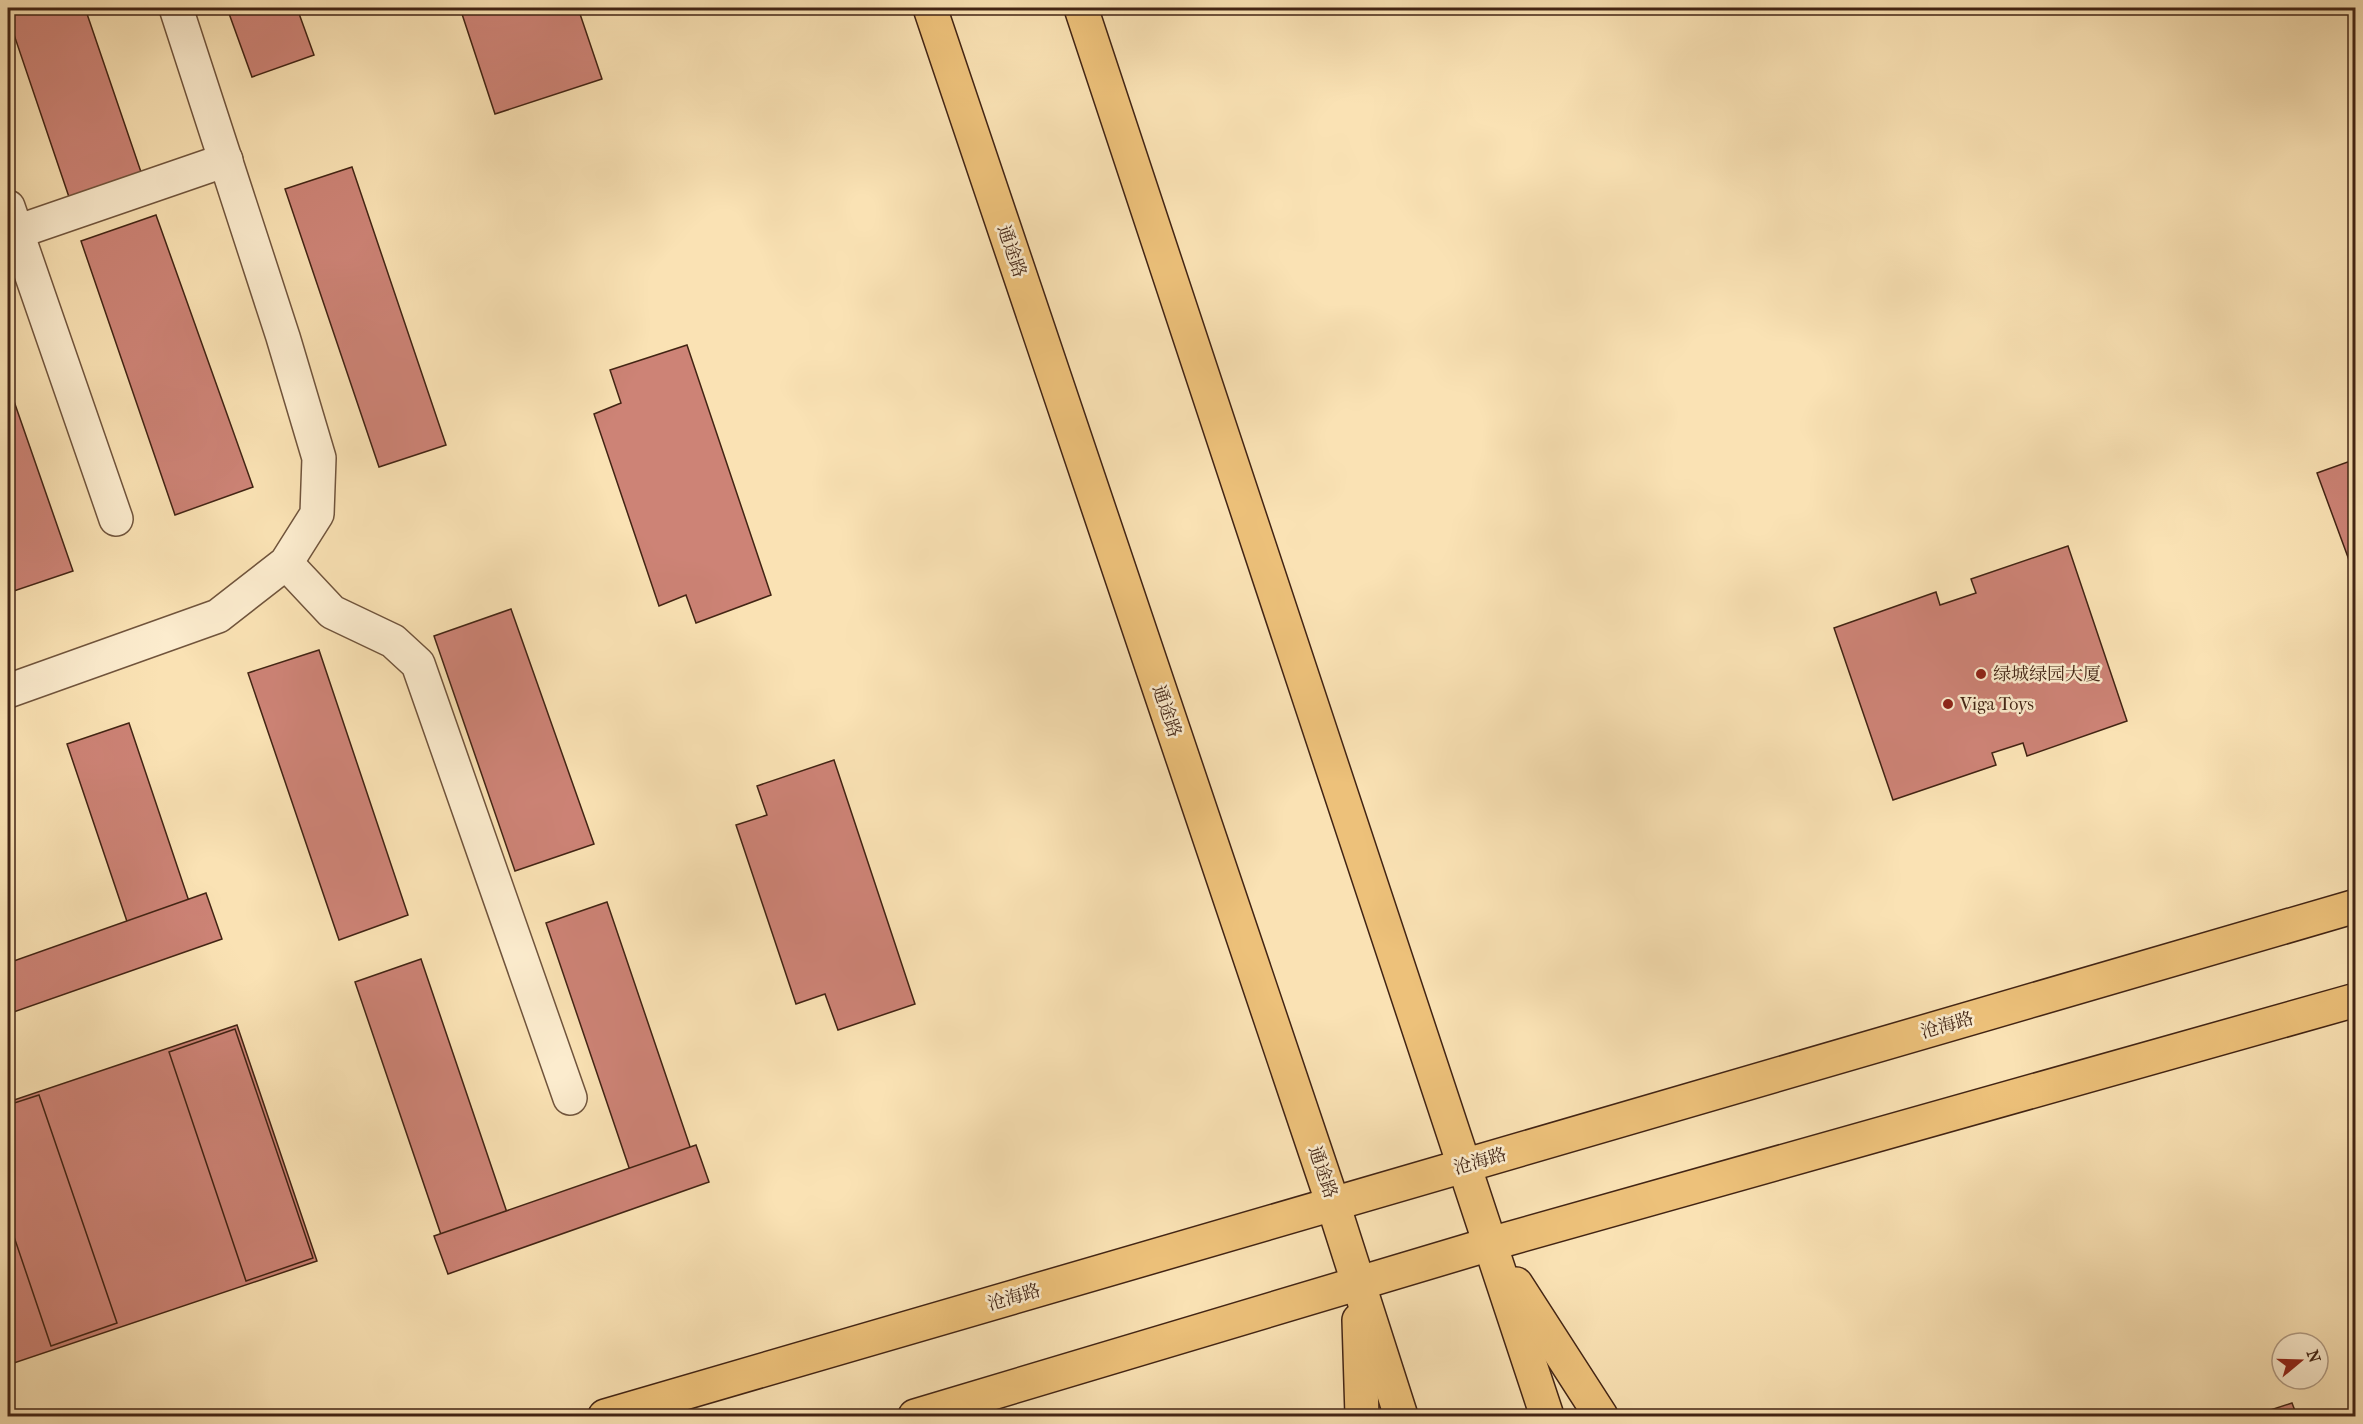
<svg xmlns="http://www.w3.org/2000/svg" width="2363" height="1424" font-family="'IM FELL French Canon','Noto Serif SC',serif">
<rect width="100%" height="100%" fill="#fae2b4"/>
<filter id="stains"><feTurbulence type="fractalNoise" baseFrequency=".00333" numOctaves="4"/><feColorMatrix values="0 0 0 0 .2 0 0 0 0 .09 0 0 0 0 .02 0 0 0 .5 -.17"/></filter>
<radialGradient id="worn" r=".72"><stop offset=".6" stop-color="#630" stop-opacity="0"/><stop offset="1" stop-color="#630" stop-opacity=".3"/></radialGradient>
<g fill="#cd8376" stroke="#422414" stroke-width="1.5">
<path d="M8 8H85L141 172 69 197 8 17Z"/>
<path d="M227 8H297L314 55 252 77Z"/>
<path d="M471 8H578L602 79 495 114 461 11Z"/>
<path d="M352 167 446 445 379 467 285 189Z"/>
<path d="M156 215 253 487 175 515 81 241Z"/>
<path d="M687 345 771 595 696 623 686 595 659 606 594 414 621 403 610 370Z"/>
<path d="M8 384 73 571 8 593Z"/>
<path d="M2356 459V579L2317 473Z"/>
<path d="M2068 546 2127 721 2027 756 2023 743 1992 753 1996 765 1893 800 1834 628 1936 592 1940 605 1976 593 1971 579Z"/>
<path d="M511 609 594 844 515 871 434 636Z"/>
<path d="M319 650 408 915 339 940 248 673Z"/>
<path d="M129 723 201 937 139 957 67 744Z"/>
<path d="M834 760 915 1004 838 1030 825 994 796 1004 736 825 767 815 757 786Z"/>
<path d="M206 893 222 939 8 1014V963Z"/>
<path d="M607 902 701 1179 640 1200 546 923Z"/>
<path d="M421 959 517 1242 451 1264 355 982Z"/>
<path d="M237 1025 317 1261 8 1365V1102Z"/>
<path d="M235 1029 313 1258 246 1281 169 1052Z"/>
<path d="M39 1095 117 1323 51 1346 8 1219V1105Z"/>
<path d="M696 1145 709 1182 448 1274 434 1236Z"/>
<path d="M2292 1403 2297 1416H2252Z"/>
</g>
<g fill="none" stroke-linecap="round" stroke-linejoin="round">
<defs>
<g id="minor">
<path d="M8 207 116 519"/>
<path d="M8 235 226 160"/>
<path d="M286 563 332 612 393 641 418 664 570 1098"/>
<path d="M8 691 218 616 286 563 317 514 319 458 283 337 176 8"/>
</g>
<g id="major">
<path d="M930 8 1333 1204 1401 1416"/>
<path d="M1081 8 1547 1416"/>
<path d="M1516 1284 1601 1416"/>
<path d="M1359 1320 1362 1416"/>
<path d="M605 1416 2356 906"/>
<path d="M915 1416 1490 1244 2356 1000"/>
</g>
</defs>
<use href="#minor" stroke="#70543c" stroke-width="36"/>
<use href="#major" stroke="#422414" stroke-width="36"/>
<use href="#minor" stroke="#fcecce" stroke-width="33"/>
<use href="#major" stroke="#edc17a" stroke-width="33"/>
</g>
<g fill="#8f2418" stroke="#fcecce" stroke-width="2">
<circle cx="1981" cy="674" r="6"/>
<circle cx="1948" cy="704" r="6"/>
</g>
<g text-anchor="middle" stroke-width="5" stroke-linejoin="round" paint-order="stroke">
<g font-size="18" fill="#422414" stroke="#fcecce">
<text transform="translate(1012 251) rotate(71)" y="6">通途路</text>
<text transform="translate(1167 711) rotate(71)" y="6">通途路</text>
<text transform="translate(1947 1025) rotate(-16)" y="6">沧海路</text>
<text transform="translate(1480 1161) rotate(-16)" y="6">沧海路</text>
<text transform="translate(1323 1172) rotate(71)" y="6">通途路</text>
<text transform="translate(1014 1297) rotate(-16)" y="6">沧海路</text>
</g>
<g font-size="18" fill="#422414" stroke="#fcecce" text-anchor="start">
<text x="1993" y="680">绿城绿园大厦</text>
<text x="1960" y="710">Viga Toys</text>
</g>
</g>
<rect width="2363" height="1424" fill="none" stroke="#fae2b4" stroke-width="30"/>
<rect x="9" y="9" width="2345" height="1406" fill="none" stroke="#422414" stroke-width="3"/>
<rect x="15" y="15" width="2333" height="1394" fill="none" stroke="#422414" stroke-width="1.5"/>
<g transform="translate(2300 1361) rotate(71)"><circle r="28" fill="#fcecce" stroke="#b29c84" stroke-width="1.5"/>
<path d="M0-4.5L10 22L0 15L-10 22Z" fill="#8f2418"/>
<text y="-9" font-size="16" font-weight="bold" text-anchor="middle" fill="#422414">N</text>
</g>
<rect width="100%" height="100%" filter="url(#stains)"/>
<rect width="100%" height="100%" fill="url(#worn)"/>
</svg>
